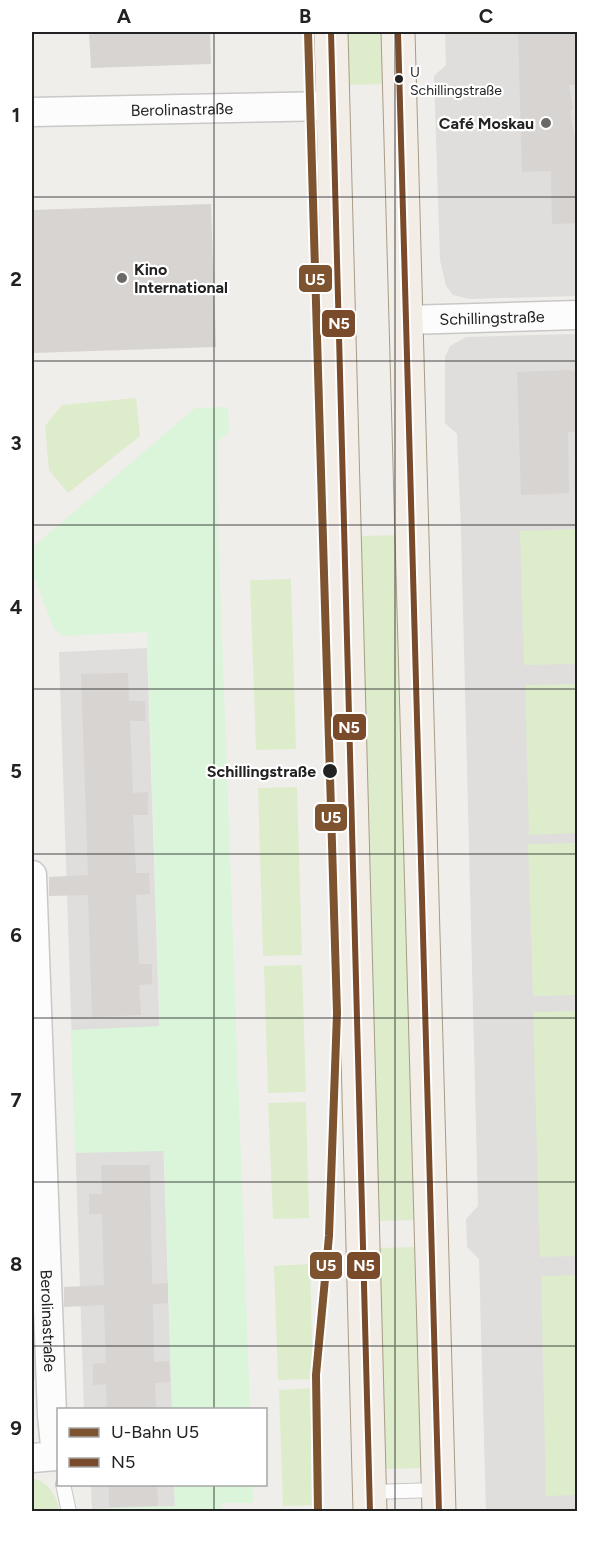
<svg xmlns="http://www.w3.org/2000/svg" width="609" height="1543" font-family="Figtree,sans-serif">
<rect width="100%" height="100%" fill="#f0eeeb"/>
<g fill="#dfdedc">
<path d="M445 32H577V296L469 299 453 295 446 286 440 260 434 76 446 65Z"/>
<path d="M577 334V1511H486L479 1259 467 1247 466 1219 478 1206 461 531 457 434 445 423V357L450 346 466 337Z"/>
<path d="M147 648 172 1409H84L59 652Z"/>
<path d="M91 1485H174L175 1506 92 1509Z"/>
</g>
<g fill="#ddeccb">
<path d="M347 32H382L383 84 348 85Z"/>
<path d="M136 398 140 436 68 493 49 470 45 426 62 405Z"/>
<path d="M577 529V664L524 665 520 531Z"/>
<path d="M397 535 414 1220 378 1221 361 536Z"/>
<path d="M291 579 296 749 256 750 250 580Z"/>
<path d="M577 684V833L529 835 525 685Z"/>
<path d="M297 787 302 955 263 956 258 788Z"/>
<path d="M577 843V995L533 996 528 844Z"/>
<path d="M302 965 306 1092 268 1093 264 966Z"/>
<path d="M577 1011V1256L540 1257 533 1012Z"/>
<path d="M306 1102 309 1218 273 1219 268 1103Z"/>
<path d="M415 1247 422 1468 386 1469 378 1248Z"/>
<path d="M310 1264 313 1379 278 1380 274 1266Z"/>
<path d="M577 1275V1495L546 1496 541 1276Z"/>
<path d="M314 1388 317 1505 283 1506 279 1390Z"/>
<path d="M32 1478C47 1481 58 1496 59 1511H32Z"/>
</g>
<g fill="#daf5da">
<path d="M228 407 229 432 217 442 218 525 250 1409H172L164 1151 75 1153 71 1030 160 1026 147 632 63 636 54 629 32 572V548L195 408Z"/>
<path d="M174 1485H253V1503H222V1512L92 1509 175 1506Z"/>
</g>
<path fill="#e0dfde" d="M32 1282H40L43 1380H32Z"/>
<g fill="#d7d4d2">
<path d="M89 32H210L211 64 91 68Z"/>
<path d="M518 32H578V85H569L573 109 570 111 578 158V223L552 224 551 171 522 172Z"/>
<path d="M211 204 216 347 32 353V210Z"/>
<path d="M570 370 578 372V432H568L569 493 521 495 517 372Z"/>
<path d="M128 673 129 701H145L146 721H130L133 793 148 792V815H133L136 873H149L150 894 136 895 139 964H152V984L139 985 141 1015 92 1017 88 895 49 896V877L88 875 81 674Z"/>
<path d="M101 1165H150L152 1284 168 1283V1303L153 1304 154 1362 169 1361 170 1382 155 1383 156 1410H107L106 1384 93 1385V1364L106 1363 104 1305 64 1307V1287L104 1285 102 1214H89V1194H102Z"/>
<path d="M109 1485H157L158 1506 109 1507Z"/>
</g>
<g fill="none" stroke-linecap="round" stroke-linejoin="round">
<defs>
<g id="service">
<path d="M63 1484 69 1512"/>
<path d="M370 1492 438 1490"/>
</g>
<g id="minor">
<path id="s1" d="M32 112 333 106"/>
<path id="s2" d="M406 320 578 315"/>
<path id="s3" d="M32 875 52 1415 56 1456 32 1458"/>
</g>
<g id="primary">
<path d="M331 32 370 1512"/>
<path d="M398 32 439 1512"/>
</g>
</defs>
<use href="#service" stroke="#c9c8c7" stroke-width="16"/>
<use href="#minor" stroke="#c9c8c7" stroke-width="31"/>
<use href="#primary" stroke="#a79c86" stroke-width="35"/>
<use href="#service" stroke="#fdfcfc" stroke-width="14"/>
<use href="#minor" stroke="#fdfcfc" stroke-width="28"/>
<use href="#primary" stroke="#f3ede7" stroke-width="33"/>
<defs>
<g id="bus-1">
<path d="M331 32 370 1512"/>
<path d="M398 32 439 1512"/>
</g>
</defs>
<use href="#bus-1" stroke="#fff" stroke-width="10"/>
<use href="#bus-1" stroke="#7a4b2a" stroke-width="6"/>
<defs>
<path id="metro-1" d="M308 32 337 1013 329 1236 316 1375 318 1512"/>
</defs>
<use href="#metro-1" stroke="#fff" stroke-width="12"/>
<use href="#metro-1" stroke="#7e5330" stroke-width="8"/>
</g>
<path fill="none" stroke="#222" stroke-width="1.5" stroke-opacity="0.55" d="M214 32V1410M395 32V1512M32 197H578M32 361H578M32 525H578M32 689H578M32 854H578M32 1018H578M32 1182H578M32 1346H578M214 1484V1512"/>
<g fill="#222" stroke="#fff" stroke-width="2">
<circle cx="399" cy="79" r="5"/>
<circle cx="330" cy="771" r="8"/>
</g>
<g fill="#6a6968" stroke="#fff" stroke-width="2">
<circle cx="546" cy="123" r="6"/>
<circle cx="122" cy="278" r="6"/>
</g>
<g text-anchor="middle" stroke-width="4.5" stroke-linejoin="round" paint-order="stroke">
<g font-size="14" fill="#222" stroke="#fff" text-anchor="start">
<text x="410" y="77">U<tspan x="410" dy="18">Schillingstraße</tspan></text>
</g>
<g font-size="16" fill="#222" stroke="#fff">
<text dy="6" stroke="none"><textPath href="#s1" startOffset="150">Berolinastraße</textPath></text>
<text dy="6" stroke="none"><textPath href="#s2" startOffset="86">Schillingstraße</textPath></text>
<text dy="6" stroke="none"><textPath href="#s3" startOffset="446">Berolinastraße</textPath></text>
</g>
<g font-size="16" font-weight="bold" fill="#222" stroke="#fff" text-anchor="end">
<text x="534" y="129">Café Moskau</text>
<text x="134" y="275" text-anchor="start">Kino<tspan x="134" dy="18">International</tspan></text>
</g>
<g font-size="16" font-weight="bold" fill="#222" stroke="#fff" text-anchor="end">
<text x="316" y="777">Schillingstraße</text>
</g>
</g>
<g stroke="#fff" stroke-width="2">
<rect x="298" y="264" width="35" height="29" rx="6" fill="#7e5330"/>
<rect x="321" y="309" width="35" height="29" rx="6" fill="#7a4b2a"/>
<rect x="332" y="713" width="35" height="28" rx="6" fill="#7a4b2a"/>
<rect x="314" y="803" width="34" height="29" rx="6" fill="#7e5330"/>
<rect x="346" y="1251" width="35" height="29" rx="6" fill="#7a4b2a"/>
<rect x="309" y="1251" width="34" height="29" rx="6" fill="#7e5330"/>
</g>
<g font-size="16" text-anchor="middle" font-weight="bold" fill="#fff">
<text x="315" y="285">U5</text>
<text x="339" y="329">N5</text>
<text x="349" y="733">N5</text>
<text x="331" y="823">U5</text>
<text x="364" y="1271">N5</text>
<text x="326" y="1271">U5</text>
</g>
<rect width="609" height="1543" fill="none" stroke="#ffffff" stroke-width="66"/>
<rect x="57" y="1408" width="210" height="78" fill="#ffffff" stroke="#a7a7a7" stroke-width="1.5"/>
<rect x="69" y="1428" width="30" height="9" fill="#7e5330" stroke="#a7a7a7" stroke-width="1.5"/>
<text x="111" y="1438" font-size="18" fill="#222222">U-Bahn U5</text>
<rect x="69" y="1458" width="30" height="9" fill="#7a4b2a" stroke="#a7a7a7" stroke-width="1.5"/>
<text x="111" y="1468" font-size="18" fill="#222222">N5</text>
<rect x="33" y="33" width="543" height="1477" fill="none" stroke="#222" stroke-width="2"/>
<g font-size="20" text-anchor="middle" font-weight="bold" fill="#222">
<text x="124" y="23">A</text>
<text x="305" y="23">B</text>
<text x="486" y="23">C</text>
<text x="16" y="122">1</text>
<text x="16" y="286">2</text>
<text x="16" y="450">3</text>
<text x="16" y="614">4</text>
<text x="16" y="778">5</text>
<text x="16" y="942">6</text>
<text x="16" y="1107">7</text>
<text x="16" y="1271">8</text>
<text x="16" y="1435">9</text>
</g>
</svg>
